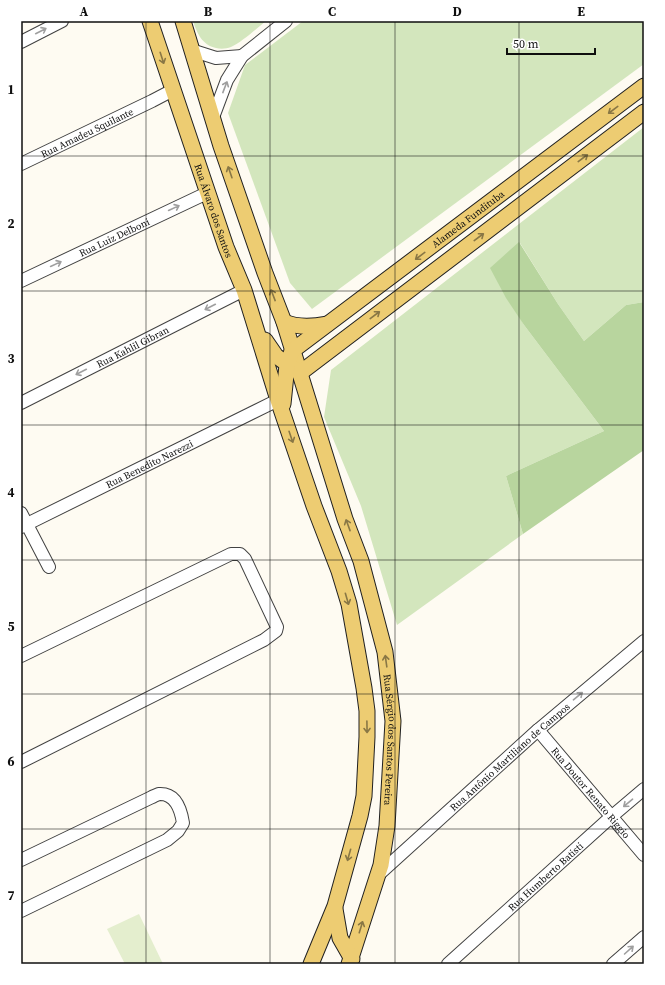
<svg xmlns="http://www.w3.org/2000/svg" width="665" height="985" font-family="'Source Serif 4',serif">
<rect width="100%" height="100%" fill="#fefbf2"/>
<g fill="#d3e6bd">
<path d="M193 21H266C256 29 242 42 231 47 226 49 220 49 216 48 202 45 197 33 193 21Z"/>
<path d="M303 21H644V64L312 309 290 283 228 113 245 65Z"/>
<path d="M644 127V302L626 305 584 341 558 304 520 243 491 268 524 325 604 431 506 476 523 534 397 625 361 506 324 417 331 370Z"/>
</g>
<path fill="#b8d59e" d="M519 242 558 304 584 341 626 305 644 302V450L523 534 506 476 604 431 524 325 506 298 490 268Z"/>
<path fill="#e4eece" d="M139 914 163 964H125L107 929Z"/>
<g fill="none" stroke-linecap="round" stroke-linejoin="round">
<defs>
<g id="minor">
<path d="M21 42 62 21"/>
<path d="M191 50 216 58 242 56"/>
<path d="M212 120 227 80 242 56 286 21"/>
<path id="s1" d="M21 164 152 101 173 90"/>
<path id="s2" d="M21 281 207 193"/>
<path id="s3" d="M21 403 244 290"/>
<path d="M21 513 49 567"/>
<path id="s4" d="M21 527 278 400"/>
<path d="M21 656 231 554H240L245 559 277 627 276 631 264 640 21 762"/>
<path id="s5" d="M538 730 644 855"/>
<path d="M21 860 150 798C152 797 156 795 159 794 176 793 181 810 183 823L178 831 167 840 21 911"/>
<path id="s6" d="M378 875 538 730 644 641"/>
<path id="s7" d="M448 964 611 817 644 789"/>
<path d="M613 964 644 937"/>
</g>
<g id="major">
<path id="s8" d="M150 21 226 247 244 290 278 400 314 506 339 571 349 604 364 688 367 711V737L364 796 360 816 335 906 311 964"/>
<path id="s9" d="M183 21 221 146 265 273 284 322 345 519 361 561 385 652 393 721 387 826 381 865 349 964"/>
<path d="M284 322C298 328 312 327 327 324"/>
<path d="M265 340 276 356 300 373 644 112"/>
<path id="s10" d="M283 404 287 365 292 351 644 86"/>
<path d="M335 909 340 938 352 959"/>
</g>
</defs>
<use href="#minor" stroke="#424242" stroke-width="14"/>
<use href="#major" stroke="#202020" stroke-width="17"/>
<use href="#minor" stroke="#fff" stroke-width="12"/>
<use href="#major" stroke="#edcc72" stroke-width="15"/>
</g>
<defs><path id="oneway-shaft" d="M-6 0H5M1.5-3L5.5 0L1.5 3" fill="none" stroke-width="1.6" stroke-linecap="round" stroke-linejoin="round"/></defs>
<g stroke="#9f9f9f">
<use href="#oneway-shaft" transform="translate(41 31) rotate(-27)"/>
<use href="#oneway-shaft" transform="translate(225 87) rotate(-69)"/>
<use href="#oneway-shaft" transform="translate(174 208) rotate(-25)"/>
<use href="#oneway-shaft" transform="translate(56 264) rotate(-25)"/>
<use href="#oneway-shaft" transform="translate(210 307) rotate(153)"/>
<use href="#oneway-shaft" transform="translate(81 372) rotate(153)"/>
<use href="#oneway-shaft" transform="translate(578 696) rotate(-40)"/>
<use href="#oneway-shaft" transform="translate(628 803) rotate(140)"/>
<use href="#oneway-shaft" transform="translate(629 950) rotate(-42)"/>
</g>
<g stroke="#897745">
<use href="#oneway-shaft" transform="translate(162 58) rotate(72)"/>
<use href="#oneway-shaft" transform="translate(613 110) rotate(143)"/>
<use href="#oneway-shaft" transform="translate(583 158) rotate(-37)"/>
<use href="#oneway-shaft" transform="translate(230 172) rotate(-109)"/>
<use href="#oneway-shaft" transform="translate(479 237) rotate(-37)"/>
<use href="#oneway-shaft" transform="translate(420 256) rotate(143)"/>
<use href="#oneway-shaft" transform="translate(273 295) rotate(-111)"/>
<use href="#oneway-shaft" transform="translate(375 315) rotate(-37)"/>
<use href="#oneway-shaft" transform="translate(291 437) rotate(71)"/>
<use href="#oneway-shaft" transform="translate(348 525) rotate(-110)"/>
<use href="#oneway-shaft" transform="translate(347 599) rotate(74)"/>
<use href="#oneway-shaft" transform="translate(386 661) rotate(-98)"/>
<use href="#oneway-shaft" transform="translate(367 727) rotate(89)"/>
<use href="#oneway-shaft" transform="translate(349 855) rotate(106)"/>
<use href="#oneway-shaft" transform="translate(361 927) rotate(-73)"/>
</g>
<path fill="none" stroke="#0f0f0f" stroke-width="1" stroke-opacity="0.55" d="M146 21V964M270 21V964M395 21V964M519 21V964M21 156H644M21 291H644M21 425H644M21 560H644M21 694H644M21 829H644"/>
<g text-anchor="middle" stroke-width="4" stroke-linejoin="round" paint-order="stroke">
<g font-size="10" fill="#0f0f0f" stroke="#fff">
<text dy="4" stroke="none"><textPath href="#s1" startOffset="73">Rua Amadeu Squilante</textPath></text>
<text dy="4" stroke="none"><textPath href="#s8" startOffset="200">Rua Álvaro dos Santos</textPath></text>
<text dy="4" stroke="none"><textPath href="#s10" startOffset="274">Alameda Fundituba</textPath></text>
<text dy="4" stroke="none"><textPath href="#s2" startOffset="103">Rua Luiz Delboni</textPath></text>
<text dy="4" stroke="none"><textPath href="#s3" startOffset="125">Rua Kahlil Gibran</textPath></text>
<text dy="4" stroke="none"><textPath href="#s4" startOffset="143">Rua Benedito Narezzi</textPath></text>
<text dy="4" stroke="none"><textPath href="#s9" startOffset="751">Rua Sérgio dos Santos Pereira</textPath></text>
<text dy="4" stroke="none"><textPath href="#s6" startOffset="177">Rua Antônio Martiliano de Campos</textPath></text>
<text dy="4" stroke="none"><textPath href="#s5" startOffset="82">Rua Doutor Renato Riggio</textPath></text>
<text dy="4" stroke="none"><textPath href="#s7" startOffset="131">Rua Humberto Batisti</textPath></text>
</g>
</g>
<rect width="665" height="985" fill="none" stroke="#ffffff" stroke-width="44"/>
<path d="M507 48v6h88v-6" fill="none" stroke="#0f0f0f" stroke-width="2"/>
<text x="513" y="48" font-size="12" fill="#0f0f0f" stroke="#ffffff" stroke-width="3" paint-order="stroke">50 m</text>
<rect x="22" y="22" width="621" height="941" fill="none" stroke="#0f0f0f" stroke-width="1.5"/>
<g font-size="13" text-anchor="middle" font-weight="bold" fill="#0f0f0f">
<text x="84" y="16">A</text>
<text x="208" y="16">B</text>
<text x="332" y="16">C</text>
<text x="457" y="16">D</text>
<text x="581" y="16">E</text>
<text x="11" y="94">1</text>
<text x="11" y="228">2</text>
<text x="11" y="363">3</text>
<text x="11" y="497">4</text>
<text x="11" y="631">5</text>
<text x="11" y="766">6</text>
<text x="11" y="900">7</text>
</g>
</svg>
